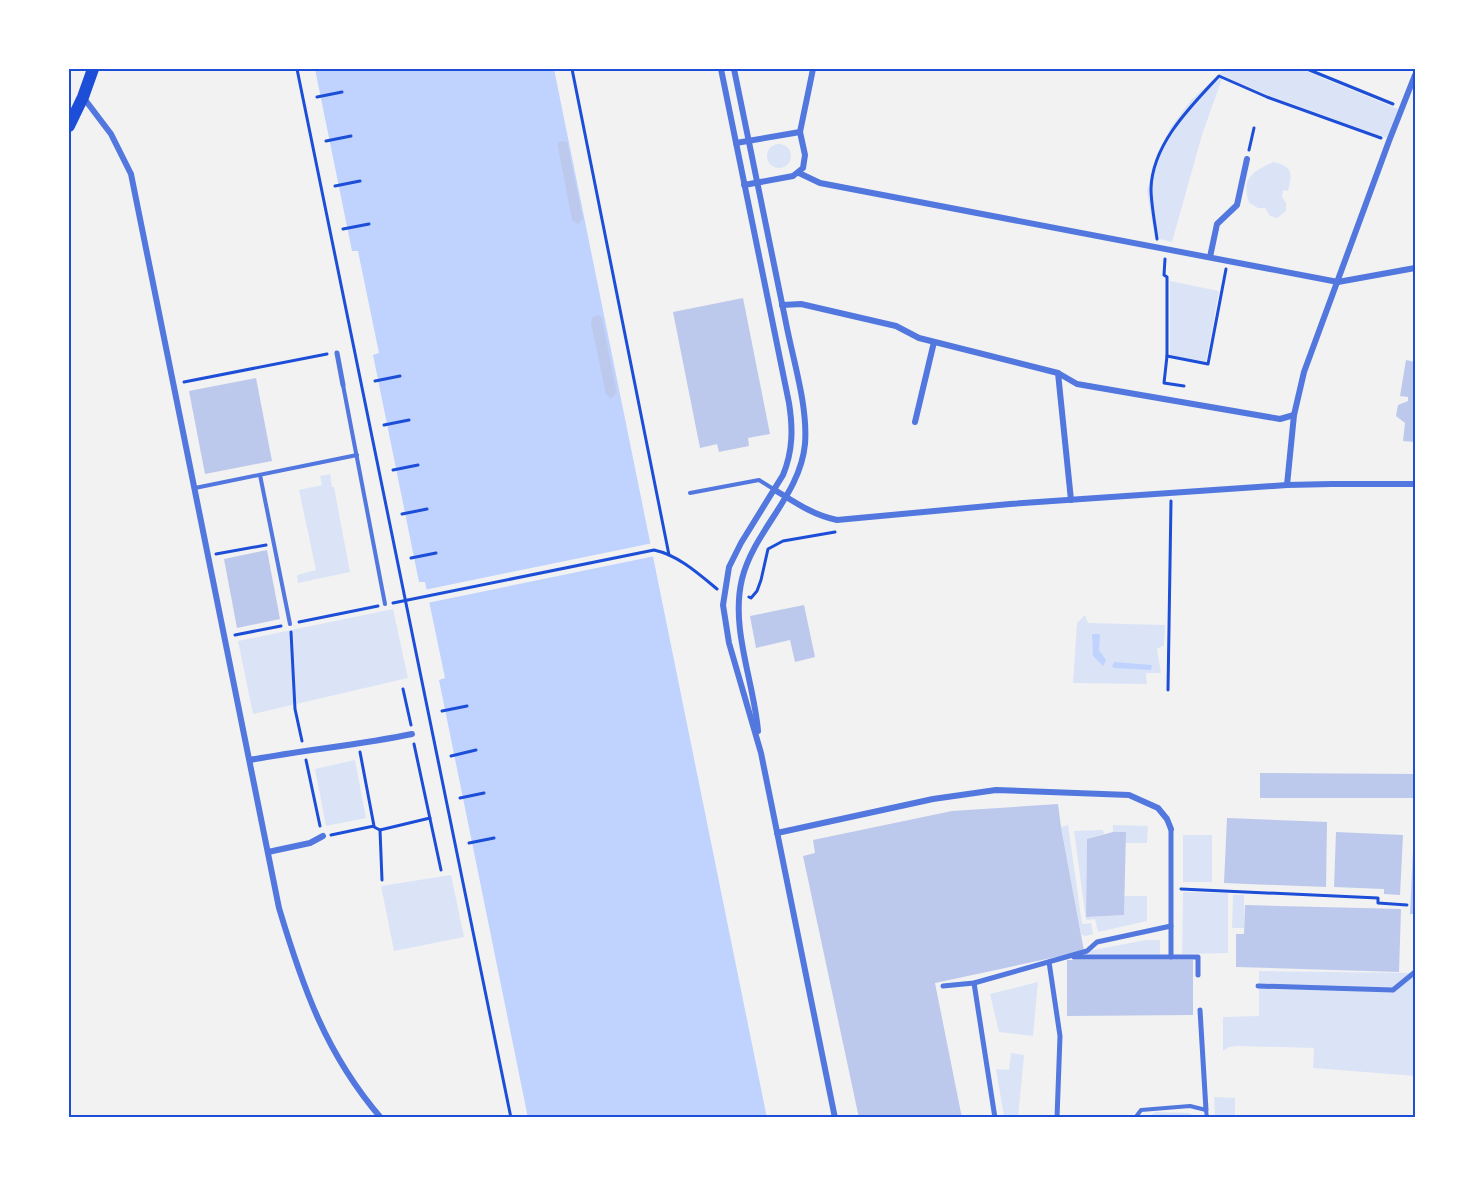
<svg xmlns="http://www.w3.org/2000/svg" width="1484" height="1187" font-family="'Source Sans 3',sans-serif">
<rect width="100%" height="100%" fill="#f2f2f2"/>
<g fill="#dbe4f7">
<path d="M1225 69H1301L1398 109 1387 138 1270 96 1223 76 1202 135 1172 242 1155 238 1147 191 1156 156 1171 127 1191 100Z"/>
<circle cx="779" cy="156" r="12"/>
<path d="M1273 162C1292 166 1293 172 1288 191L1283 190 1282 197 1286 203V211L1277 218 1270 216 1265 208H1258L1249 203C1241 178 1252 172 1273 162Z"/>
<path d="M1170 281 1219 291 1206 362 1170 355Z"/>
<path d="M330 474 332 487H334L350 572 298 583 297 575 316 570 299 490 322 485 320 476Z"/>
<path d="M393 609 408 678 253 714 238 641Z"/>
<path d="M1085 615 1088 623 1165 625 1164 645 1157 649 1161 673H1146L1147 684 1073 683 1077 623Z"/>
<path d="M355 760 366 818 326 826 315 769Z"/>
<path d="M1068 825 1082 924 1091 923 1093 934 1085 936 1081 934 1061 827Z"/>
<path d="M1113 825 1148 826 1147 843H1126V832H1113Z"/>
<path d="M1103 830 1104 834 1087 839 1086 917 1123 915 1124 896H1147V921L1098 932 1095 919 1086 920 1074 831Z"/>
<rect x="1183" y="835" width="29" height="47"/>
<path d="M451 875 464 937 394 951 381 886Z"/>
<path d="M1183 892 1228 893V953L1182 954Z"/>
<path d="M1233 895H1244V928H1232Z"/>
<path d="M1146 940H1160V954H1089L1088 951Z"/>
<path d="M1259 971 1415 973V1076L1313 1068 1314 1048 1238 1046 1229 1047 1223 1051V1017L1259 1016Z"/>
<path d="M1038 982 1033 1036 999 1032 990 994Z"/>
<path d="M1011 1053 1024 1055 1018 1118 1004 1117 996 1069 1009 1070Z"/>
<path d="M1214 1097 1235 1098V1118H1215Z"/>
<path d="M1156 1112 1189 1113 1198 1118H1145Z"/>
</g>
<g fill="#bfd3fe">
<path d="M315 69H554L767 1118H528L439 680 445 678 425 582H419L373 355 379 353 358 251H352Z"/>
<path d="M1092 634H1100L1099 650 1106 660 1103 666 1093 656Z"/>
<path d="M1114 662 1152 665 1151 670 1115 668 1112 667Z"/>
</g>
<path fill="#f2f2f2" d="M653 543 655 556 427 603 424 590Z"/>
<g fill="#bdc9ec">
<path d="M562 141 567 142 583 219 578 224 572 220 558 147V143Z"/>
<path d="M743 298 770 434 748 438 749 446 719 452 717 444 700 448 673 312Z"/>
<path d="M598 315 602 318 617 393 611 399 606 394 591 323 592 318Z"/>
<path d="M1406 360 1415 362V442L1403 441 1405 423 1396 416 1398 405 1408 401V397L1400 396Z"/>
<path d="M256 378 272 461 205 474 189 391Z"/>
<path d="M267 550 280 619 237 628 224 559Z"/>
<path d="M804 605 815 657 795 662 790 640 756 648 750 616Z"/>
<path d="M1260 773 1415 774V798H1260Z"/>
<path d="M1058 804 1061 827 1084 951 935 983 962 1118H859L803 856 815 853 813 840 952 811Z"/>
<path d="M1227 818 1327 822 1326 887 1224 883Z"/>
<path d="M1113 832H1126L1124 915 1086 917 1087 839Z"/>
<path d="M1336 832 1403 835 1400 895 1384 894V889L1334 887Z"/>
<path d="M1413 850H1415V914H1410Z"/>
<path d="M1245 905 1401 909 1399 972 1236 967V934H1244Z"/>
<path d="M1067 960H1193V1015L1067 1016Z"/>
</g>
<g fill="none" stroke-linecap="round" stroke-linejoin="round">
<g stroke="#1d4ed8" stroke-width="3">
<path d="M297 69 511 1118"/>
<path d="M572 69 669 555"/>
<path d="M1307 69 1393 104"/>
<path d="M317 97 342 92"/>
<path d="M326 141 351 136"/>
<path d="M1249 150 1254 128"/>
<path d="M335 186 360 181"/>
<path d="M343 229 369 224"/>
<path d="M1157 239C1155 224 1151 203 1151 189 1152 144 1191 106 1219 76L1267 97 1381 138"/>
<path d="M1165 259 1164 275 1167 277V356L1208 364 1226 269"/>
<path d="M1167 356 1164 383 1184 386"/>
<path d="M375 381 400 376"/>
<path d="M184 382 327 354"/>
<path d="M384 425 409 420"/>
<path d="M393 470 418 465"/>
<path d="M402 514 427 509"/>
<path d="M216 554 266 545"/>
<path d="M411 558 436 553"/>
<path d="M749 597 751 598 757 591 761 580 768 549 783 541 835 532"/>
<path d="M393 603 654 550C678 555 699 574 717 589"/>
<path d="M299 622 378 606"/>
<path d="M291 632 295 709 302 741"/>
<path d="M235 635 281 626"/>
<path d="M403 689 411 725"/>
<path d="M1168 690 1171 501"/>
<path d="M442 711 467 706"/>
<path d="M414 744 441 870"/>
<path d="M451 756 476 750"/>
<path d="M306 760 320 826"/>
<path d="M460 798 484 793"/>
<path d="M374 827 380 830 430 818"/>
<path d="M380 830 382 880"/>
<path d="M331 835 374 826 360 752"/>
<path d="M469 843 494 838"/>
<path d="M1181 889 1378 898V903L1407 905"/>
</g>
<g stroke="#5277de" stroke-width="4">
<path d="M343 385 385 604"/>
<path d="M260 475 290 624"/>
<path d="M195 488 357 455"/>
<path d="M690 493 759 480 775 490"/>
<path d="M1135 1118 1141 1110 1190 1106 1206 1110 1207 1118"/>
</g>
<g stroke="#5277de" stroke-width="5">
<path d="M337 353 343 385"/>
<path d="M1171 829V957"/>
<path d="M1074 957H1198V975"/>
<path d="M1049 962 1060 1036 1057 1118"/>
<path d="M974 983 995 1118"/>
<path d="M943 986 974 983 1087 951 1097 942 1171 926"/>
<path d="M1258 986 1393 990 1415 972"/>
<path d="M1200 1010 1206 1110"/>
</g>
<g stroke="#5277de" stroke-width="6">
<path d="M721 69 789 403C793 428 793 451 783 475L741 543 729 567 723 605 729 643 761 753 835 1118"/>
<path d="M734 69C751 154 769 238 786 323 793 360 808 406 805 444 800 496 754 530 742 579 730 628 754 682 758 731"/>
<path d="M83 97 111 134 131 174 279 908C303 988 326 1054 381 1118"/>
<path d="M736 143 800 132"/>
<path d="M799 173 820 183 1338 282 1415 268"/>
<path d="M744 185 793 176 803 168 805 155 800 132 813 69"/>
<path d="M1210 257 1217 224 1237 205 1247 159"/>
<path d="M782 305 801 304 896 326 919 338 1058 373 1077 384 1280 419 1294 415"/>
<path d="M1058 373 1071 500"/>
<path d="M915 422 934 342"/>
<path d="M1287 485 1294 415 1304 372 1389 141 1415 75"/>
<path d="M775 490C796 503 813 515 837 520L1010 504 1287 485 1332 484H1415"/>
<path d="M250 760C304 750 359 745 412 734"/>
<path d="M777 833 933 799 996 790 1129 795 1158 808 1167 819 1171 829"/>
<path d="M268 852 310 843 323 836"/>
</g>
<path stroke="#1d4ed8" stroke-width="12" d="M69 126 83 97 93 69"/>
</g>
<rect width="1484" height="1187" fill="none" stroke="#ffffff" stroke-width="141"/>
<rect x="70" y="70" width="1344" height="1046" fill="none" stroke="#1d4ed8" stroke-width="2"/>
</svg>
